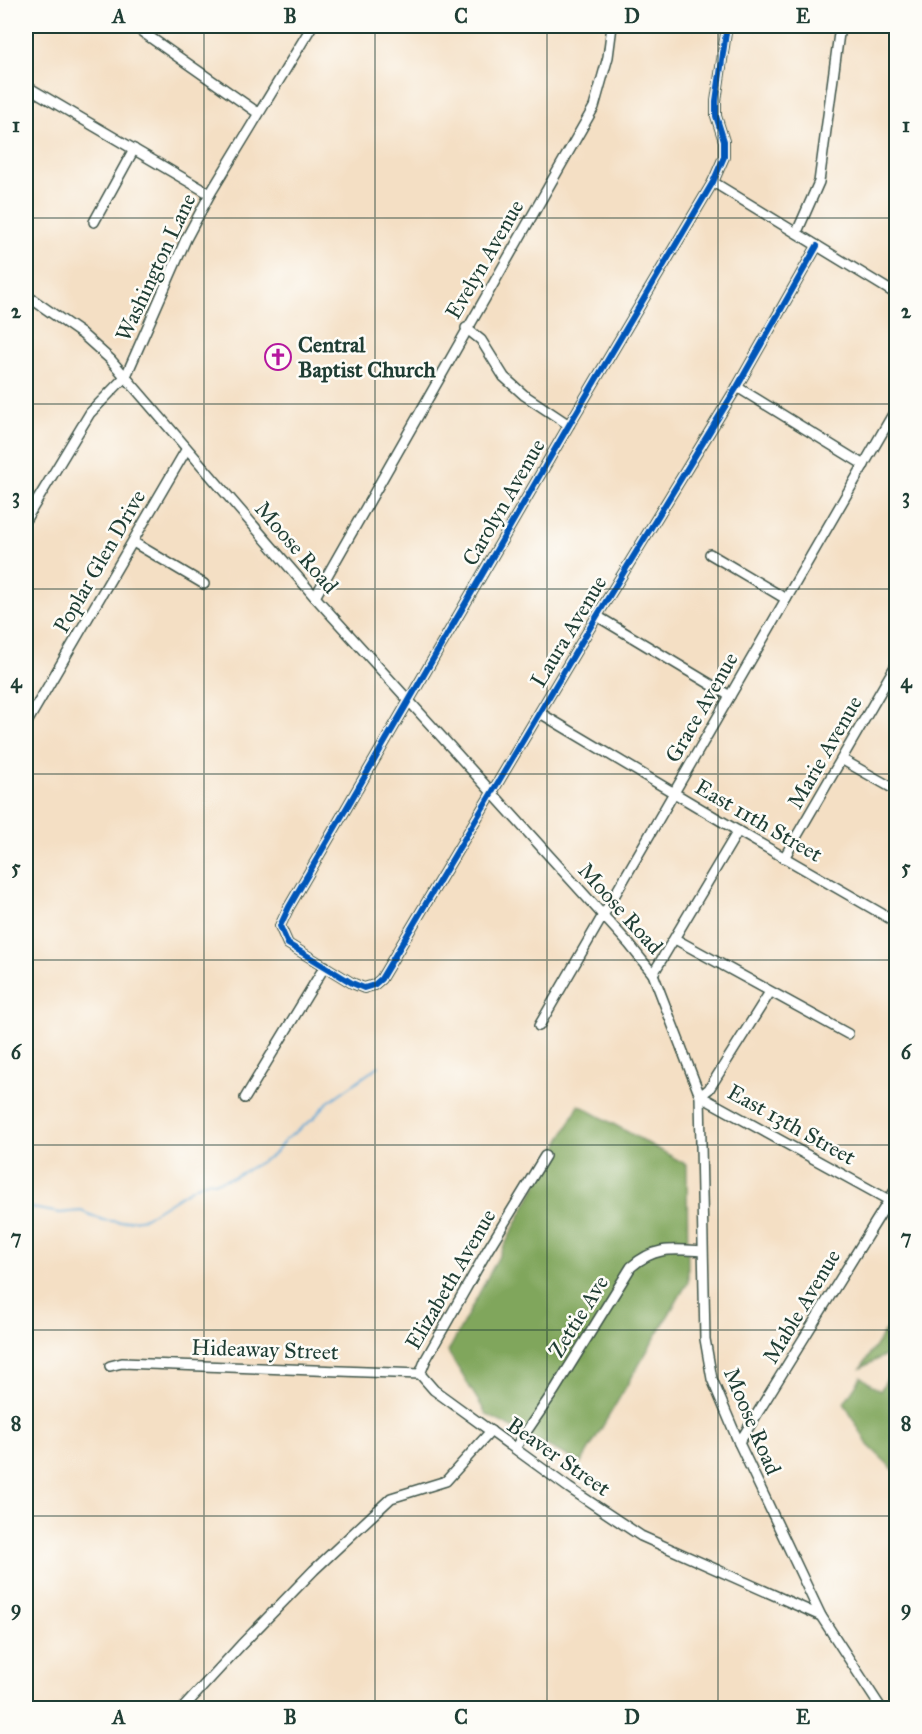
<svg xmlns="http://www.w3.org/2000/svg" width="922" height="1734" font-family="'IM FELL Great Primer',serif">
<rect width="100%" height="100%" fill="#fdfcf7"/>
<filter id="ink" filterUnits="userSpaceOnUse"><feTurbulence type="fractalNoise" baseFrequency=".0167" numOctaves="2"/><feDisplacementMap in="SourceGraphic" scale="12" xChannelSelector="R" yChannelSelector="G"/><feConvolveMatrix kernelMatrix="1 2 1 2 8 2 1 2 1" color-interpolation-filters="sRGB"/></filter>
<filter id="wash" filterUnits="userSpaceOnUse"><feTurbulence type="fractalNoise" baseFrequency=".008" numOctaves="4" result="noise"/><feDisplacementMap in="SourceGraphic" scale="24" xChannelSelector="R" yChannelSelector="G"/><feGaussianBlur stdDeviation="1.35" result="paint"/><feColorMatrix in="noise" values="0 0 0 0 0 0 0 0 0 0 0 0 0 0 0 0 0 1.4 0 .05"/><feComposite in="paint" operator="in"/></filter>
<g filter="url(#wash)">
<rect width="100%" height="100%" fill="#f4dfc4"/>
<g fill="#80a65c" stroke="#507248" stroke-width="1.5">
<path d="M579 1105 687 1165 688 1282 581 1463 487 1415 448 1352Z"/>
<path d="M896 1314V1361L886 1355 861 1368Z"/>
<path d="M896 1363V1472L868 1445 844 1403 861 1377 880 1391Z"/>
</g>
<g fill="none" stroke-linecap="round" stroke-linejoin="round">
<path stroke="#5da6d4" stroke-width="2" d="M26 1207 60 1213 81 1211 103 1220 120 1222 145 1218 194 1187 207 1181 215 1182 234 1177 273 1155 285 1140 313 1119 328 1102 379 1066"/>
</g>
</g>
<g filter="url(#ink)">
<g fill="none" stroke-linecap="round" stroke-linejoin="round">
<defs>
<g id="minor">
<path d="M134 26 258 113"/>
<path d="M727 26 716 101V116L724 141V157L713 182 569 425 289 907 280 926 288 944 352 983 364 988 374 985 381 979 597 616 737 387 817 246"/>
<path d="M26 86 210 194"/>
<path d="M713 182 896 294"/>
<path d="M94 222 134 149"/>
<path d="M797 232 819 182 840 26"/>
<path d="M26 295 82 334 110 359 315 597 629 944 653 974 700 1096 705 1339 712 1379 739 1443 821 1616 881 1708"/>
<path d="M466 328 481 340 504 377 524 395 569 425"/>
<path d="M737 387 864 465"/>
<path d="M26 519 90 413 126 376 186 239 210 194 312 26"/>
<path d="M133 542 204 584"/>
<path d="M710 554 786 599"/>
<path d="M315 597 594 107 608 57 612 26"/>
<path d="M597 616 730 696"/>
<path d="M540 713 738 831 896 922"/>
<path d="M26 724 186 450"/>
<path d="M843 760 896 790"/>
<path d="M784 858 896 665"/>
<path d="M675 939 848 1034"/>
<path d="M653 974 738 831"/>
<path d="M770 992 709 1089 700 1096 896 1204"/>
<path d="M539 1026 896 409"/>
<path d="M245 1098 325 966"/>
<path d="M110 1366 122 1363 420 1374"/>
<path d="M420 1374 434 1390 569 1488 641 1536 821 1616"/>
<path d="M420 1374 426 1359 487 1251 545 1156"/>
<path d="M739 1443 896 1189"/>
<path d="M515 1448 554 1391 631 1267C655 1246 673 1249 702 1251"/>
<path d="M183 1708 241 1645 314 1570 391 1498 446 1481 491 1431"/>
</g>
</defs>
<use href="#minor" stroke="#3f554a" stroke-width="12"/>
<use href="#minor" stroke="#fff" stroke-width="9"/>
<defs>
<path id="cycleway" d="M727 26 716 101V116L724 141V157L713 182 569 425 289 907 280 926 288 944 352 983 364 988 374 985 381 979 597 616 737 387 817 246"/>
</defs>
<use href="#cycleway" stroke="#fdfcf7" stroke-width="10"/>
<use href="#cycleway" stroke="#0057b8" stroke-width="6"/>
</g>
</g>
<path fill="none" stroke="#1f3d34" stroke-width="1.5" stroke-opacity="0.55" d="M204 26V1708M375 26V1708M547 26V1708M718 26V1708M26 218H896M26 404H896M26 589H896M26 774H896M26 960H896M26 1145H896M26 1330H896M26 1516H896"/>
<defs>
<symbol id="church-ring" viewBox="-11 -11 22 22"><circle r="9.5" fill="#fdfcf7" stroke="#b5179e" stroke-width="1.5"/><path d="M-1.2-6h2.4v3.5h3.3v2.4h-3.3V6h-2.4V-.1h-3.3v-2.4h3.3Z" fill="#b5179e"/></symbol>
</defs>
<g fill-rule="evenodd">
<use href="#church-ring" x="263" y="342" width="30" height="30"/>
</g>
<g text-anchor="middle" stroke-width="5" stroke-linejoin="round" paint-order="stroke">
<g font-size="22" fill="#1f3d34" stroke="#fdfcf7">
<text transform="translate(484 259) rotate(-60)" y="8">Evelyn Avenue</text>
<text transform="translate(155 267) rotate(-65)" y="8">Washington Lane</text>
<text transform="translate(503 502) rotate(-60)" y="8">Carolyn Avenue</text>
<text transform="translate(297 547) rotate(49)" y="8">Moose Road</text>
<text transform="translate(99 561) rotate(-60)" y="8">Poplar Glen Drive</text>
<text transform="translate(568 631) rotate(-59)" y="8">Laura Avenue</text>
<text transform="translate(701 707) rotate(-60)" y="8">Grace Avenue</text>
<text transform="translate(824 752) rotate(-60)" y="8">Marie Avenue</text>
<text transform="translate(759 820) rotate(30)" y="8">East 11th Street</text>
<text transform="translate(621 908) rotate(48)" y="8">Moose Road</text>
<text transform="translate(792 1124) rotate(29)" y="8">East 13th Street</text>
<text transform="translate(450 1279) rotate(-60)" y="8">Elizabeth Avenue</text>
<text transform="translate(801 1306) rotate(-59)" y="8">Mable Avenue</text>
<text transform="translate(578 1316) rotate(-58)" y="8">Zettie Ave</text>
<text transform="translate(265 1349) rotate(2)" y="8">Hideaway Street</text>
<text transform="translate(753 1421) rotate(67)" y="8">Moose Road</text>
<text transform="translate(559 1456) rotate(35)" y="8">Beaver Street</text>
</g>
<g font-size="22" font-weight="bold" fill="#1f3d34" stroke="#fdfcf7" text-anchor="start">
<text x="298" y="352">Central<tspan x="298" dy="25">Baptist Church</tspan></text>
</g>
</g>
<rect width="922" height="1734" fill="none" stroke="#fdfcf7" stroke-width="66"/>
<rect x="33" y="33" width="856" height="1668" fill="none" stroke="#1f3d34" stroke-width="2"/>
<g font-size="20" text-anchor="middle" font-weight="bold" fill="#1f3d34">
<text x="119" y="23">A</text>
<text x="290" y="23">B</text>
<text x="461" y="23">C</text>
<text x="632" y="23">D</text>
<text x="803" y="23">E</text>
<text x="16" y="132">1</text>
<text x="906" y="132">1</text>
<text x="16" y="318">2</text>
<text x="906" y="318">2</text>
<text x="16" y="503">3</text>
<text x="906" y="503">3</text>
<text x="16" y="688">4</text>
<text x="906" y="688">4</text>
<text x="16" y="874">5</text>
<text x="906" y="874">5</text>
<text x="16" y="1059">6</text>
<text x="906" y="1059">6</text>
<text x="16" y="1244">7</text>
<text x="906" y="1244">7</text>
<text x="16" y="1430">8</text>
<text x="906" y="1430">8</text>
<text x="16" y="1615">9</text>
<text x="906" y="1615">9</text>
<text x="119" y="1724">A</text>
<text x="290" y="1724">B</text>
<text x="461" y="1724">C</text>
<text x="632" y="1724">D</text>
<text x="803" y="1724">E</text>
</g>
</svg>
